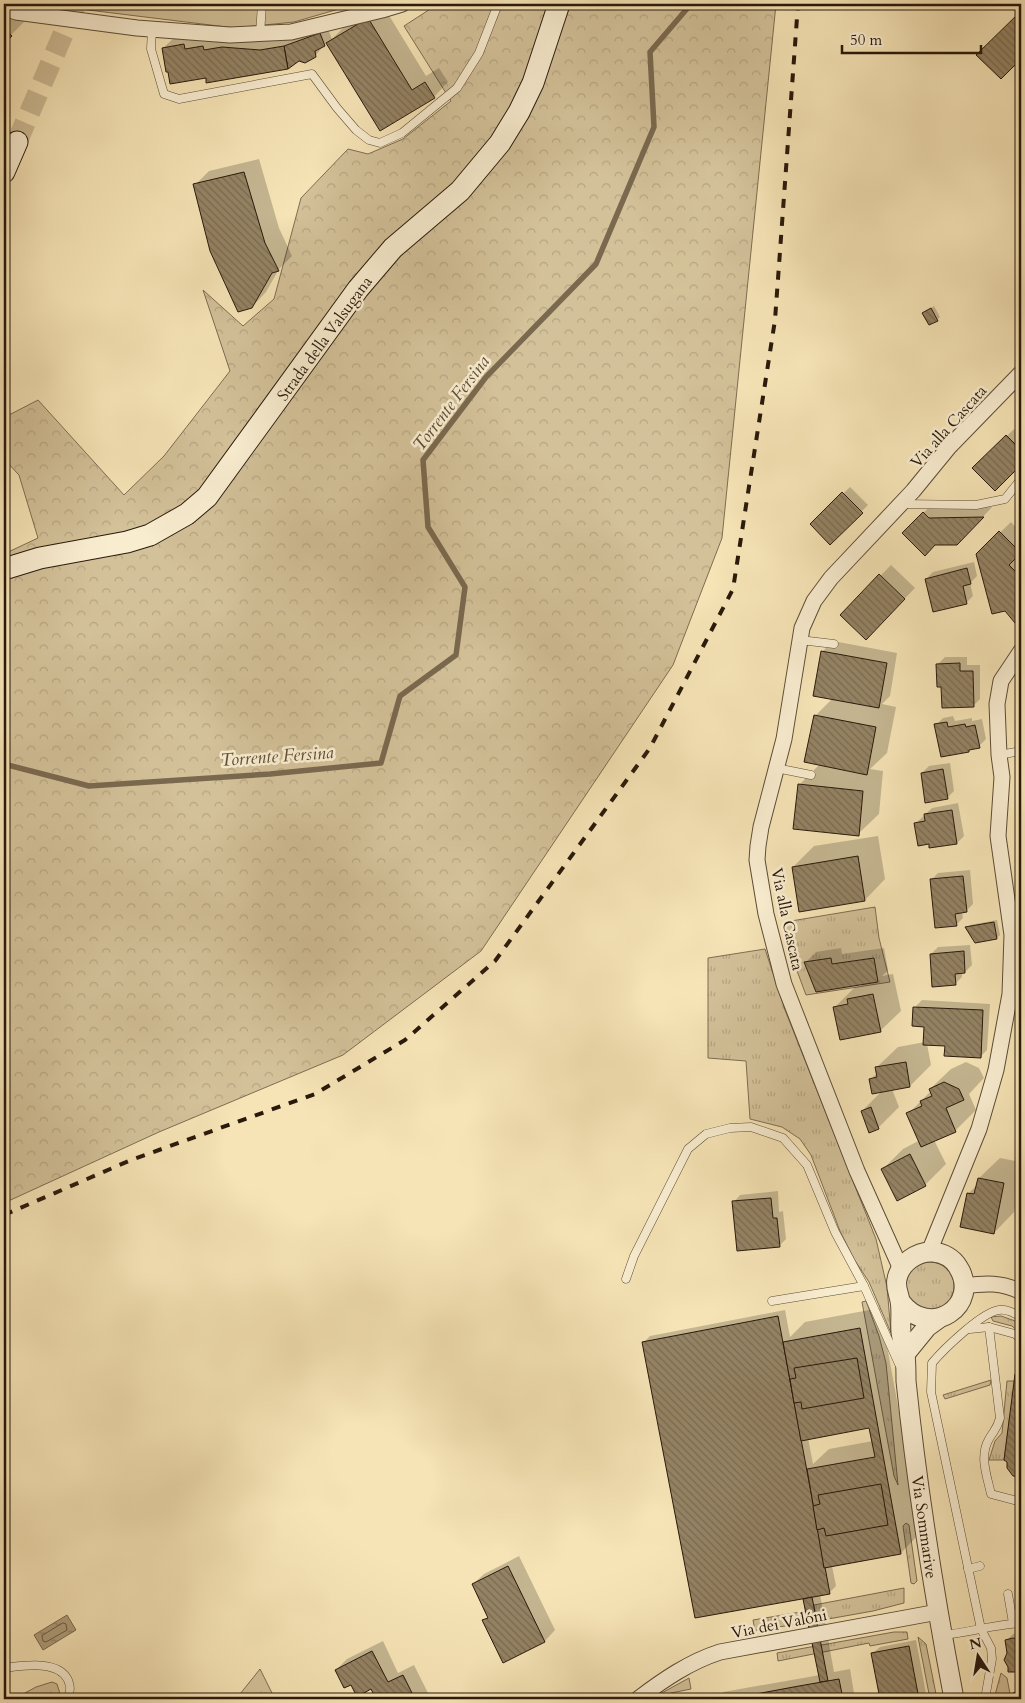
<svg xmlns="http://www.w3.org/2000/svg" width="1025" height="1703" font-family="Cardo,serif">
<defs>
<pattern id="grass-tufts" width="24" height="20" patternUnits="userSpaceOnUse" patternTransform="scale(1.25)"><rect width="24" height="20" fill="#d3c199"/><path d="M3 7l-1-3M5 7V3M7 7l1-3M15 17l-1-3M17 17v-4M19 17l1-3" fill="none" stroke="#b5a582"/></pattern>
<pattern id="forest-crowns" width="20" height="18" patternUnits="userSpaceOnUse" patternTransform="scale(1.25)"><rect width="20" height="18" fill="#d3c199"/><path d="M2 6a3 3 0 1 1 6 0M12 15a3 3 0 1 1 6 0" fill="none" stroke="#b5a582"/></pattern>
<pattern id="water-ripples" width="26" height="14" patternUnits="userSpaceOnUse" patternTransform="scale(1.25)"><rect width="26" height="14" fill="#b09f7c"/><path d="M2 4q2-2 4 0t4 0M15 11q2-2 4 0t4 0" fill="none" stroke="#8f8164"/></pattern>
<pattern id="building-back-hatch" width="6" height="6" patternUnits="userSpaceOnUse" patternTransform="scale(1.25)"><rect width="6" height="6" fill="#948364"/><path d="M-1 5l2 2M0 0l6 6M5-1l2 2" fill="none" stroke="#796a51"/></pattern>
</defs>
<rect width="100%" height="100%" fill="#f6e4b6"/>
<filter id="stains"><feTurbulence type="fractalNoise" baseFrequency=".004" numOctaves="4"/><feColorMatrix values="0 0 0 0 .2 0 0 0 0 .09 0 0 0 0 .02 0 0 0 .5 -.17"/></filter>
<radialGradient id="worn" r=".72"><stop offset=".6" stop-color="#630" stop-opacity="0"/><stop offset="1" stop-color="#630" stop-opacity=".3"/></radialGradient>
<g fill="url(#grass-tufts)" stroke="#7e6d52">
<path d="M875 907 879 938 890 982 806 995 793 960 785 922Z"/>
<path d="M765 949 785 1010 876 1239 887 1287 891 1333 869 1282 854 1259 840 1231 811 1155 800 1139 782 1127 750 1119 746 1061 708 1058V958Z"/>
<circle cx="930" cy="1286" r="24"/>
<path d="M866 1301 879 1336 886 1363 898 1485 894 1476 862 1302Z"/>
<path d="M1001 1316 1021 1323V1334L1012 1326 993 1321 991 1317Z"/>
<path d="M991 1380 990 1385 945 1399 943 1395Z"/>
<path d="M1007 1381H1015L1004 1460H989L995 1441 1002 1433Z"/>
<path d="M906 1523 909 1525 917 1581 914 1584 911 1583 903 1526Z"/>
<path d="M904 1588V1603L873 1611 817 1621 814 1605Z"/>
<path d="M807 1611 809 1622 755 1631 753 1620Z"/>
<path d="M894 1632H907L908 1639 870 1646 869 1643 778 1661 777 1653Z"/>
<path d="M918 1637 926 1644 937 1699H930Z"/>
<path d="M260 1669 275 1699H236Z"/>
<path d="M1001 1673 1007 1678 1011 1699H994Z"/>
<path d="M689 1678 691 1689 671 1693 661 1699H654L660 1694Z"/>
<path d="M52 1682 57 1684 61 1697 60 1699H14L36 1687Z"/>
</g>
<path fill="url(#forest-crowns)" stroke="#7e6d52" d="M438 4H471L480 8 505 4H776L722 538 673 665 481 951 343 1055 159 1132 4 1203V554L38 538 19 475 4 459V414H11L38 400 124 495 164 456 230 371 203 290 243 326 274 299 301 198 348 149 368 154 403 139 451 101 404 26Z"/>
<path fill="#d3c199" stroke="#7e6d52" d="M39 4H356L294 22 235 28Z"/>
<path fill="url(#water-ripples)" stroke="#7a694f" d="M67 1615 76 1630 43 1650 34 1635Z"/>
<g fill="#0003" fill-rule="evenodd">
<path d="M9 4H20L31 15 4 42V9Z"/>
<path d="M382 4 426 76 439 68 448 82 434 97 380 129 327 42 315 56 207 76 163 48 174 38 294 36 295 39 327 27 332 39 342 29Z"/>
<path d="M259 159 279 228 292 256 279 269 266 292 252 307 195 185 209 171Z"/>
<path d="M934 306 940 317 937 320 924 313Z"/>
<path d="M1014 429 1021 437V464L995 489 974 468Z"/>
<path d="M850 487 868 505 830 543 812 524Z"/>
<path d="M934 502 940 508 992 507 968 533H904Z"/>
<path d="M1011 522 1021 533V552L1019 554 1021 556V626L1020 627 1005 609 978 554Z"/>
<path d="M974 562 977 576 970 583 973 596 966 603 926 579 933 572Z"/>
<path d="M891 565 915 588 876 628 842 615Z"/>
<path d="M833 641 897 653 890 696 882 704 896 707 887 753 870 769 883 771 879 814 858 834 799 785 820 764 815 716 832 699 822 652Z"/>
<path d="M945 657H967V665H980V699L973 706 943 686 938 664Z"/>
<path d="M1021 682V696L1019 684Z"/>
<path d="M953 716 955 721 972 718V721L982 719 986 739 979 746 971 748 969 751 936 725 943 718Z"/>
<path d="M950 763 954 791 947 798 922 773 929 766Z"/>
<path d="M958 803 964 836 957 843 930 847V843L916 823 932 808Z"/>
<path d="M878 836 885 879 865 900 793 867 814 846Z"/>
<path d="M970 870 973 904 966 911 962 912 963 918 956 925 931 880 938 873Z"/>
<path d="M997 920 1000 935 997 938 967 928 970 925Z"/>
<path d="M970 945 972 965 965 972H962V977L955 984 931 954 938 947Z"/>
<path d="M841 948 842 954 884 948 888 970 882 976 893 974 901 1011 880 1031 834 1008 855 987 862 986 861 984 806 962 816 952Z"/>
<path d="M922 1000 990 1004 987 1050 980 1057 946 1045 927 1044 931 1065 910 1086 892 1089 899 1107 878 1128 862 1111 883 1090 871 1079 878 1072 877 1067 898 1047 925 1042 926 1026 915 1007Z"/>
<path d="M966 1062 979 1068 984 1078 969 1094 976 1110 955 1131 934 1140 946 1164 925 1185 883 1169 903 1149 920 1140 908 1114 931 1091 930 1089 951 1069Z"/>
<path d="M1000 1158 1021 1162V1177L1014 1212 994 1233 969 1193 978 1184 979 1178Z"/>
<path d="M778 1191 779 1212 783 1211 786 1239 779 1246 734 1202 740 1195Z"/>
<path d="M880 1308 921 1532 901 1553 832 1566 836 1586 829 1593 820 1594 834 1672 850 1669 855 1699H716L723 1692 820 1675 804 1597 643 1343 650 1336 785 1310 790 1337 805 1322ZM870 1427 873 1441 829 1449 813 1464 808 1438Z"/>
<path d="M1021 1370V1475L1013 1474 1017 1375Z"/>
<path d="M519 1556 555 1630 545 1641 504 1661 484 1621 489 1616 473 1584 484 1574Z"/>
<path d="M1021 1632V1669L1017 1671 1010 1667 1006 1641 1013 1634Z"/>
<path d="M916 1640 927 1699H881L873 1653 880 1647Z"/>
<path d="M383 1641 398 1673 414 1665 428 1693 422 1699H378L372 1687 351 1683 336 1670 347 1659Z"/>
</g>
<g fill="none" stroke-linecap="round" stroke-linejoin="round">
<path stroke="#6c5c44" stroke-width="1" d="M63 1623 66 1624 67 1630 46 1642 43 1641 42 1636Z"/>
<path stroke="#7a694f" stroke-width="5.5" d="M4 764 89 786 270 774 381 763 400 696 456 655 465 587 428 527 423 460 486 377 596 264 654 127 650 52 691 4"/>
</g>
<g fill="url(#building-back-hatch)" stroke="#29190b">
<path d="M92 4H110L94 8Z"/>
<path d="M1021 11V59L1001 79 976 55Z"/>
<path d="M368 18 412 90 425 82 435 98 380 131 326 43Z"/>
<path d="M4 28 12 36 4 44Z"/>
<path d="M320 33 325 46 315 51 316 57 305 63 299 61 288 69 284 46Z"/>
<path d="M184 44 185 49 203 46 204 50 222 47 260 50 284 46 288 69 206 83V78L170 84 168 72H166L162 48Z"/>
<path d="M244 172 265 243 279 271 272 273 252 308 238 312 210 251 193 184Z"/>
<path d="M931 308 938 321 929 325 922 313Z"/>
<path d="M1006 435 1021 450V465L995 491 972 468Z"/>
<path d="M842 492 863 513 830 545 810 524Z"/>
<path d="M923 512 929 518 984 517 957 545H935L925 556 902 533Z"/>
<path d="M999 531 1021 553 1009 565 1021 577V628L1020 629 1005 611 992 614 976 554Z"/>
<path d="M967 568 971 584 963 586 967 604 933 612 925 579Z"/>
<path d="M879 574 905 599 866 640 840 615Z"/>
<path d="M821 651 887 663 879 708 813 696Z"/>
<path d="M960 663V671H973L974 707 942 708 941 687H937L936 664Z"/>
<path d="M814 715 876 727 867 775 804 762Z"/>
<path d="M947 722 948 727 965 724 966 727 975 725 980 748 969 750V752L941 757 934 724Z"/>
<path d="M943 769 948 799 925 803 921 773Z"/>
<path d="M798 784 863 791 859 836 793 829Z"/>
<path d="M952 810 957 844 929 848V844L918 846 914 823 925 821 924 814Z"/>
<path d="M858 856 865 901 799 912 792 867Z"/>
<path d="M963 876 967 912 955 914 957 926 935 928 930 879Z"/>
<path d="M994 922 997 939 975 943 965 927Z"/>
<path d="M964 951 965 973 955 974 956 985 932 987 930 954Z"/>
<path d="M831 958 832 964 874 958 878 982 816 992 804 962Z"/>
<path d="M873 994 881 1032 840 1040 833 1007 848 1004 847 999Z"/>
<path d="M913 1007 983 1010 981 1058 944 1056 945 1046 923 1045 924 1027 912 1026Z"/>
<path d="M906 1062 910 1087 872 1094 869 1079 877 1077 875 1067Z"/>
<path d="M944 1082 959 1089 964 1100 946 1108 956 1132 921 1147 906 1113 922 1106 920 1101 932 1096 929 1089Z"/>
<path d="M871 1107 879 1129 869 1133 861 1111Z"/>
<path d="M910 1154 926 1186 897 1201 881 1169Z"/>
<path d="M978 1178 1004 1183 994 1234 960 1227 967 1193 974 1194Z"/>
<path d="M771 1198 773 1218H777L780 1247 737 1251 732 1201Z"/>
<path d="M778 1316 830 1594 695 1618 642 1342Z"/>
<path d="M860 1328 901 1554 824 1568 807 1469 875 1457 869 1428 801 1441 783 1342Z"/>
<path d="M857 1358 864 1398 802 1409 801 1402 794 1403 790 1379 796 1378 794 1368Z"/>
<path d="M1015 1374 1021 1375V1477L1013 1476 1007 1468V1462L1004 1460Z"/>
<path d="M881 1484 888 1525 826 1536 824 1528 817 1530 813 1506 820 1504 818 1495Z"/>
<path d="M508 1566 545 1642 503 1663 482 1620 488 1618 472 1584Z"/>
<path d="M812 1597 828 1681 820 1682 803 1599Z"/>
<path d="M1013 1638 1021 1640V1671L1017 1672H1008V1667L1004 1660 1007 1653 1005 1640Z"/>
<path d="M909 1646 919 1699H880L871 1653Z"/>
<path d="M372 1651 388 1682 403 1675 415 1699H376L371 1689 357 1697 351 1685 344 1688 335 1670Z"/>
<path d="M839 1679 843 1699H729L799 1686Z"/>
<path d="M1021 1691V1699H1015L1013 1693Z"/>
</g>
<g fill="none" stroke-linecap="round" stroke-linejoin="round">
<path stroke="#cdbb94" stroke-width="21" stroke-dasharray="21 11" stroke-linecap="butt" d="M17 142 76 4"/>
<defs>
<g id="service">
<path d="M152 29 151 49 164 94 179 99 312 74 337 108 356 130 369 140 380 143 402 133 457 88 479 53 498 4"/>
<path d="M260 34 262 4"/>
<path d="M902 504 976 505 1005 499 1021 479"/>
<path d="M800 640 834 644"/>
<path d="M999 755 1021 751"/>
<path d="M776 768 811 775"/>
<path d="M626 1279 634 1256 688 1149 706 1134 730 1128 751 1127 783 1138 807 1165 835 1232 864 1286 899 1364"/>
<path d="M772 1301 864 1286"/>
<path d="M989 1327 1015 1334 1021 1339"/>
<path d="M970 1329 989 1327 1000 1418C997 1429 995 1429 989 1439 979 1456 987 1476 991 1494L1021 1502V1505"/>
<path d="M968 1569 980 1566"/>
<path d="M1008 1594 1013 1623"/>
<path d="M942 1635C969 1633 995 1624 1021 1623"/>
<path d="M4 1668C22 1666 58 1659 68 1680 71 1687 71 1692 67 1699"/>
<path d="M985 1699 992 1659 991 1648 981 1629 931 1392 932 1363C944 1349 982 1312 999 1310 1007 1309 1014 1313 1021 1317"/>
</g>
<g id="minor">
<path d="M4 7 16 12 137 28 230 35 291 32 382 10 402 4"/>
<path d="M929 1252 979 1129 996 1070 1010 994 1012 935 998 836 1002 777 999 755 997 704 1001 681 1021 651"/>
<path d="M901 1269 857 1171 784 984 766 914 757 860 758 846 761 827 784 739 802 628 814 601 831 578 913 491 949 447 1021 373"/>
<path d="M964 1286C985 1283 1002 1282 1021 1292"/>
<path d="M638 1699C663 1680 689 1662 720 1652L938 1612"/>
</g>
<g id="tertiary">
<path d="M900 1301C930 1342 982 1304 958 1267 953 1258 943 1253 933 1252 917 1251 900 1263 897 1279 895 1287 899 1294 900 1301 902 1311 900 1322 901 1332 902 1339 904 1347 905 1354 906 1363 906 1372 906 1381 917 1487 934 1594 954 1699"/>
<path d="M905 1354 927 1327 938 1319"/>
</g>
<g id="secondary">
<path d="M4 172 17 142"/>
<path d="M4 569 40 558 127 542 150 535 187 514 207 497 358 289 393 248 460 191 500 143 519 112 533 83 559 4"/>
</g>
</defs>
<use href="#service" stroke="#5c4c36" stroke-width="9"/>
<use href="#minor" stroke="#5c4c36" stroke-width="17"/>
<use href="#tertiary" stroke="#5c4c36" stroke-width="21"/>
<use href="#secondary" stroke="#29190b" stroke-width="23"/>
<use href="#service" stroke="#f9edd0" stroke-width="8"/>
<use href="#minor" stroke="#f9edd0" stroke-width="15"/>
<use href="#tertiary" stroke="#f9edd0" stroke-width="19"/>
<use href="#secondary" stroke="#f9edd0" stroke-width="21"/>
<path stroke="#29190b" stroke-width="4" stroke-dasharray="9 9" stroke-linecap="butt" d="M4 1215 131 1160 315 1094 405 1040 495 961 650 748 733 589 775 320 798 4"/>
</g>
<g text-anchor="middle" stroke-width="5" stroke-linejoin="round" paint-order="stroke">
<g font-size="16" fill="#29190b" stroke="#f9edd0">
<text transform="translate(324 338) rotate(-54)" y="6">Strada della Valsugana</text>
<text transform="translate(948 426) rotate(-48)" y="6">Via alla Cascata</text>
<text transform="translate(788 919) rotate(78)" y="6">Via alla Cascata</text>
<text transform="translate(925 1527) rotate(82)" y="6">Via Sommarive</text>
<text transform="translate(779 1623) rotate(-11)" y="6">Via dei Valóni</text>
</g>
<g font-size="18" font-style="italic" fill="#5f4f38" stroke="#f9edd0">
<text transform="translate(451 403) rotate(-53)" y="6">Torrente Fersina</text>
<text transform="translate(277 756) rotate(-4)" y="6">Torrente Fersina</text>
</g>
</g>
<rect width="1025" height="1703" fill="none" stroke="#f6e4b6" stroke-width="20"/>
<rect x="5" y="5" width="1015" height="1693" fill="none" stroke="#29190b" stroke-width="2.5"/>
<rect x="10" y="10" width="1005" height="1683" fill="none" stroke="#29190b"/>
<g transform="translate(978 1656) rotate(348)" stroke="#f9edd0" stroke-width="4" paint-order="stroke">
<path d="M0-4L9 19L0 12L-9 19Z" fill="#29190b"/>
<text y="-8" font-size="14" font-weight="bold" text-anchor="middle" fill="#29190b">N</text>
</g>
<path d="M842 45v8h139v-8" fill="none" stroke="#29190b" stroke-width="2.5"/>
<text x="850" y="45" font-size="15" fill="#29190b" stroke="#f9edd0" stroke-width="4" paint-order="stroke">50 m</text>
<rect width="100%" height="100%" filter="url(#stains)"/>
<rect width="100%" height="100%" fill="url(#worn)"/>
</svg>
